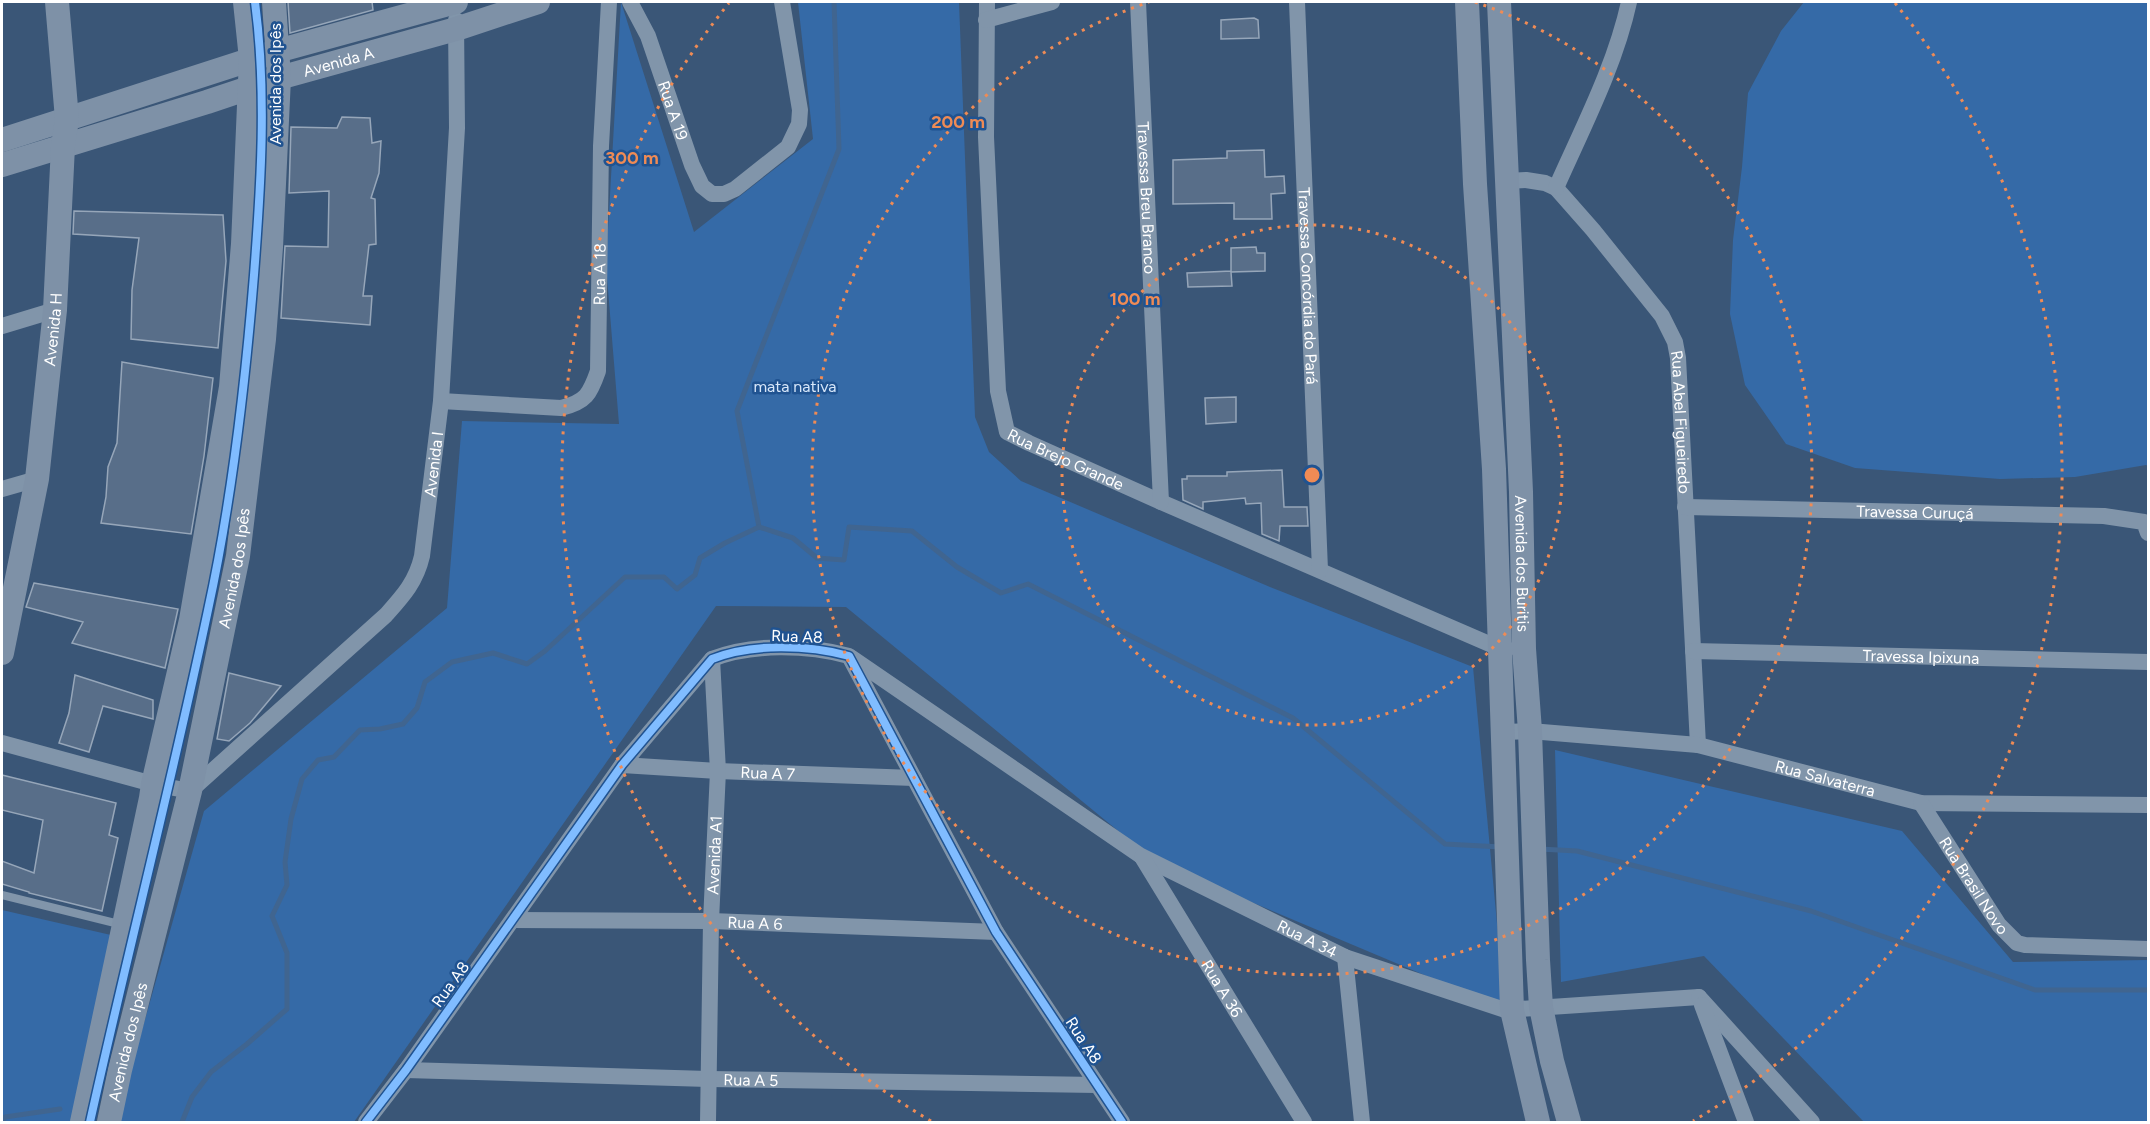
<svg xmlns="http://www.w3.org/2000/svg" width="2150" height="1124" font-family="Figtree,sans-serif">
<rect width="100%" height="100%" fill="#3a5677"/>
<g fill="#356aa7">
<path d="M621 2 694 232 813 139 798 2H959L975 417 989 452 1021 481 1270 587 1473 667 1505 1009 1156 862 846 607 716 606 354 1122H116L204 811 447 608 462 421 619 424 606 265Z"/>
<path d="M1804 2H2148V466L2146 465 2075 477 2000 479 1855 468 1786 444 1745 385 1730 314 1733 240 1742 167 1748 93 1781 31Z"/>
<path d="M1555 750 1902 831 2013 962 2148 960V1122H1864L1704 956 1561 982Z"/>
<path d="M2 910 111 935 74 1122H2Z"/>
</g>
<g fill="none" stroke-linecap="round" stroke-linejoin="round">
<g stroke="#406590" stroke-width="5">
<path d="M759 527 737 411 839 149 834 2"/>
<path d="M1540 849 1577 851 1811 911 2035 990H2148"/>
<path d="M2 1122 5 1117 60 1109"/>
<path d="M182 1122 192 1097 211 1072 247 1044 287 1009V953L272 916 287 885 285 862 291 819 302 779 318 760 334 757 360 730 380 729 403 724 417 708 425 682 452 662 493 653 527 664 545 651 625 577H664L677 589 695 575 700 558 725 543 759 527 793 538 817 558 844 560 849 527 912 531 957 567 1001 593 1028 584 1293 718 1445 844 1501 847"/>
</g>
</g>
<g fill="#586e89" stroke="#96a6b9" stroke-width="1.5">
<path d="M288 2H372L373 10 290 33Z"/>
<path d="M1254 18 1258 20 1259 38 1221 39V20Z"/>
<path d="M342 117 370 118 372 143 381 141 379 173 371 198 375 199 376 244 369 245 363 296H372L370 325 281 318 285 246 328 247 329 191 289 193 291 127 337 128Z"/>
<path d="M1264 150 1265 177 1284 176 1285 193 1271 194 1272 219H1234V203L1173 204V160L1227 158V151Z"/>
<path d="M74 211 223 215 226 261 218 348 131 339 132 290 139 238 73 234Z"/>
<path d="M1256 247 1257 253H1265V271L1231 272 1232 286 1188 287 1187 273 1231 271V248Z"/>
<path d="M122 362 213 378 204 456 191 534 101 523 106 497 108 467 117 443Z"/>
<path d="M1236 397V422L1206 424 1205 398Z"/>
<path d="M1282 470 1284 507H1307L1308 526H1280L1279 541 1262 534 1261 503 1246 504 1245 498 1203 502V509L1183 500 1182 479H1187V476H1227V472Z"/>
<path d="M34 583 178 609 165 668 72 643 83 622 26 607Z"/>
<path d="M229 673 281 686 250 723 229 741 217 739Z"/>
<path d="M75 675 153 700V719L103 706 89 752 59 743 69 713Z"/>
<path d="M2 775 116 803 109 835 118 838 102 911 29 893V892L2 884V861L34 873 43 820 2 810Z"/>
</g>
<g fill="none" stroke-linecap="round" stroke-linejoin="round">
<path stroke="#8195aa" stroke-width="8" d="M2 895 123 925"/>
<g stroke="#8195aa" stroke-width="16">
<path id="s1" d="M630 2 648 36 692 165 702 186 712 194H724L735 189 788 147 799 124 800 110 782 2"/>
<path id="s2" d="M987 2 986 137 998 391 1007 432 1029 443 1161 502 1501 649H1507"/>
<path id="s3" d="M1138 2 1161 502"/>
<path id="s4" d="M1297 2 1320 570"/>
<path d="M986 20 1052 2"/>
<path id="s5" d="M1507 181 1526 180 1545 183 1556 188 1593 230 1662 316 1675 342 1678 358 1698 745"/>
<path d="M1556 188C1583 127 1615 66 1629 2"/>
<path d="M2 326 55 310"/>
<path id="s6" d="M441 401 561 408C586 402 590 394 598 371L601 146 609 2"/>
<path d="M2 489 37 479"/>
<path id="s7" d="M1685 507 2104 516 2144 522 2148 533"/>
<path id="s8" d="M1693 651 2148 662"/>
<path id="s9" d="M852 658 1141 856 1345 957 1505 1010 1699 997"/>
<path id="s10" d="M1504 732 1530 731 1698 745 1921 803 2148 805"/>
<path id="s11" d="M2 743 153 784 190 791 386 615C403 596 416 582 422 556L441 401 457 128 456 20"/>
<path id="s12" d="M622 765 718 771 914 778"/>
<path id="s13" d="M1921 803 1999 925 2017 943 2025 945 2148 949"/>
<path id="s14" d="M1142 857 1304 1122"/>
<path id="s15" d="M513 920 711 921 996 932"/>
<path d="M1345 957 1362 1122"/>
<path d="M1699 997 1812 1122"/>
<path d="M1702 1005 1746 1122"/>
<path id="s16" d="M406 1070 708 1079 1097 1085"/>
<path d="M366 1122 406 1070 622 765 712 659C752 643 808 645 849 656L996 932 1122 1122"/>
<path id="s17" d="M708 1122 711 921 718 771 712 659"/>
</g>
<g stroke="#7e91a7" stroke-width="24">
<path d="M1467 2 1475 184 1494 469 1512 1010 1538 1122"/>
<path id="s18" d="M1499 2 1521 492 1524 649 1530 731 1538 960 1541 1007 1552 1061 1569 1122"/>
<path d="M2 140 277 51 456 2"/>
<path id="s19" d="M2 165 207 102 279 78 456 29 538 2"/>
<path id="s20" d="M2 653 37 479 55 310 63 146 67 119 57 2"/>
<path d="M82 1122 151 798 153 784 191 620 231 387 243 244 251 59 245 2"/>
<path id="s21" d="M109 1122 120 1070 190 791 238 556 264 339 271 247 279 78 274 2"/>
</g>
<defs>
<g id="cycleway">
<path d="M90 1122C128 951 172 781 208 610 232 500 245 387 254 275 261 185 267 92 255 2"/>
<path d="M366 1122 406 1070 622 765 712 659C752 643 808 645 849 656L996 932 1122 1122"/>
</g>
</defs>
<use href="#cycleway" stroke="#205391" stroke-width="11"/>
<use href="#cycleway" stroke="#80bcff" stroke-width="8"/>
</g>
<g fill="none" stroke="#ef8b55" stroke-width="3" stroke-dasharray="3 6">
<circle cx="1312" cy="475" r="250"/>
<path d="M1475 2A500 500 0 1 1 1149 2"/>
<path d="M931 1121A750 750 0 0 1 729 3M1895 3A750 750 0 0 1 1693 1121"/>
</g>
<g text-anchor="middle" stroke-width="5" stroke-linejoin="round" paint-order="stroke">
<g font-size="16" fill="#fff" stroke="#205391">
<text dy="6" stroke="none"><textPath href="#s19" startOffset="352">Avenida A</textPath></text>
<text transform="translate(275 84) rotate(-90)" y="6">Avenida dos Ipês</text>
<text dy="6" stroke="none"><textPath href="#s1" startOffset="117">Rua A 19</textPath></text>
<text dy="6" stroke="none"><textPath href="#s3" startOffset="196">Travessa Breu Branco</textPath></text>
<text dy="6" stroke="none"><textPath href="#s6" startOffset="273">Rua A 18</textPath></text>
<text dy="6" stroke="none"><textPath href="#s4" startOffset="284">Travessa Concórdia do Pará</textPath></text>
<text dy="6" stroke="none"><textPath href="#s20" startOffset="328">Avenida H</textPath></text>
<text dy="6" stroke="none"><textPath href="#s5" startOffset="326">Rua Abel Figueiredo</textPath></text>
<text dy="6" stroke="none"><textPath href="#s2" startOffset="496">Rua Brejo Grande</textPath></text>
<text dy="6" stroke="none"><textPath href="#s11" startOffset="620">Avenida I</textPath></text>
<text dy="6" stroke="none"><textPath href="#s7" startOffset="230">Travessa Curuçá</textPath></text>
<text dy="6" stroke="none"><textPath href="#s18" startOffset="562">Avenida dos Buritis</textPath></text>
<text dy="6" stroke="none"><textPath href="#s21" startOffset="568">Avenida dos Ipês</textPath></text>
<text transform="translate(797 636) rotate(2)" y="6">Rua A8</text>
<text dy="6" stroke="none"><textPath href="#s8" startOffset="228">Travessa Ipixuna</textPath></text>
<text dy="6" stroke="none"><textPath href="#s12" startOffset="146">Rua A 7</textPath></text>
<text dy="6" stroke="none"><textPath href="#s10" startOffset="326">Rua Salvaterra</textPath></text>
<text dy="6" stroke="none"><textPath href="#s17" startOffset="267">Avenida A1</textPath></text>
<text dy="6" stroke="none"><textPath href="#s13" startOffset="98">Rua Brasil Novo</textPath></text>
<text dy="6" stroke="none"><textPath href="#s15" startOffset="242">Rua A 6</textPath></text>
<text dy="6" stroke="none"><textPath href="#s9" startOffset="536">Rua A 34</textPath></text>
<text transform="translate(450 984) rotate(-54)" y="6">Rua A8</text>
<text dy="6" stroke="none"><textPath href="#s14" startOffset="154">Rua A 36</textPath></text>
<text transform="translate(1084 1040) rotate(57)" y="6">Rua A8</text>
<text dy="6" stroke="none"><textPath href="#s21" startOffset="82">Avenida dos Ipês</textPath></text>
<text dy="6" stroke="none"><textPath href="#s16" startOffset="345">Rua A 5</textPath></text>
</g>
<g font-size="16" fill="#d7e7fa" stroke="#205391">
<text x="795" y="392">mata nativa</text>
</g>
</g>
<circle cx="1312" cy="475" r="9" fill="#ef8b55" stroke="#205391" stroke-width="3"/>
<g font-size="18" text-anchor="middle" font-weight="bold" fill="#ef8b55" stroke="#205391" stroke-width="5" stroke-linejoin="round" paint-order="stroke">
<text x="958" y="128">200 m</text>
<text x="632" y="164">300 m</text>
<text x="1135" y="305">100 m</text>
</g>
<rect width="2150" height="1124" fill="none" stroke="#ffffff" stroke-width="6"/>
</svg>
